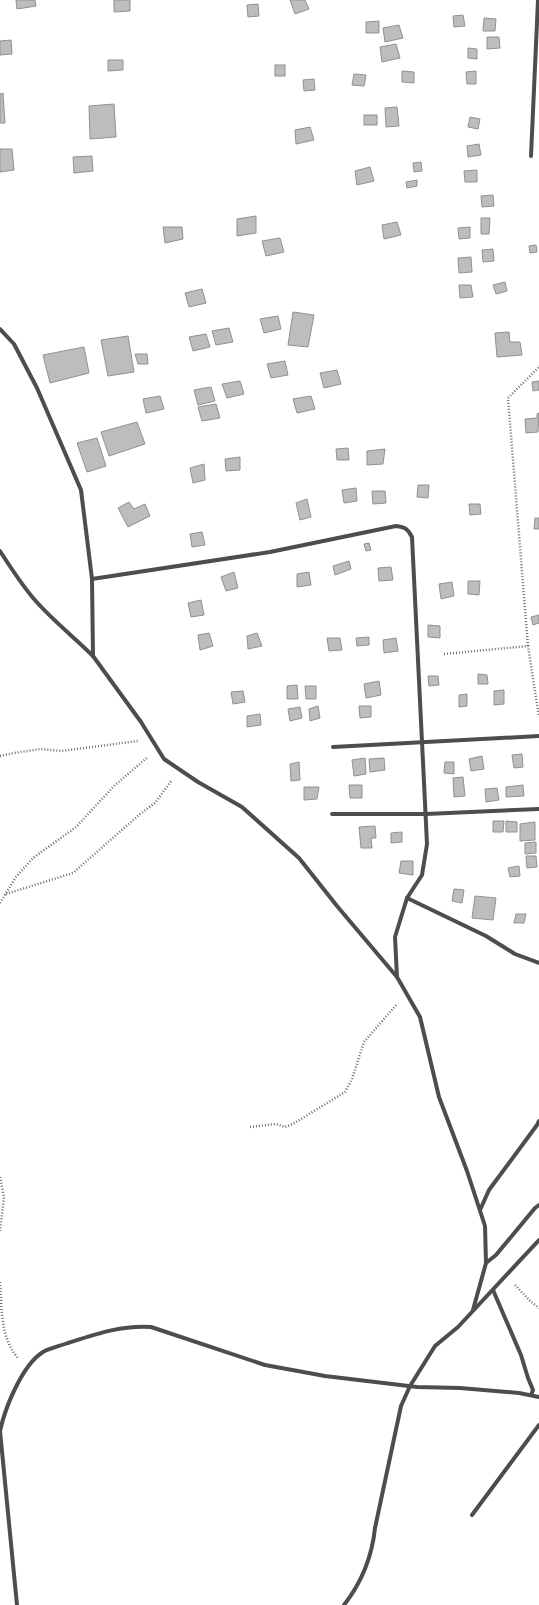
<svg xmlns="http://www.w3.org/2000/svg" width="539" height="1605" font-family="Quicksand,sans-serif">
<rect width="100%" height="100%" fill="#fff"/>
<g fill="#bdbdbd" stroke="#919191">
<path d="M16 0H35L36 6 17 9Z"/>
<path d="M114 0H130V11L114 12Z"/>
<path d="M290 0H305L309 9 295 14Z"/>
<path d="M258 4 259 16 248 17 247 5Z"/>
<path d="M463 15 465 26 454 27 453 16Z"/>
<path d="M484 18 496 19 495 31H483Z"/>
<path d="M379 21V33H366V22Z"/>
<path d="M399 25 403 38 385 42 383 28Z"/>
<path d="M487 37H499L500 48 487 49Z"/>
<path d="M11 40 12 54 0 55V41Z"/>
<path d="M396 44 400 58 382 62 380 47Z"/>
<path d="M468 48 477 49V59L468 58Z"/>
<path d="M108 60H123V70L108 71Z"/>
<rect x="275" y="65" width="10" height="11"/>
<path d="M402 71 414 72V83L402 82Z"/>
<path d="M476 71V84H467L466 72Z"/>
<path d="M354 74 366 75 364 86 352 85Z"/>
<path d="M314 79 315 90 304 91 303 80Z"/>
<path d="M3 93 5 123H0V94Z"/>
<path d="M114 104 116 137 90 139 89 106Z"/>
<path d="M397 107 399 126 386 127 385 108Z"/>
<rect x="364" y="115" width="13" height="10"/>
<path d="M470 117 480 119 478 129 468 127Z"/>
<path d="M310 127 314 140 296 144 295 130Z"/>
<path d="M479 144 481 155 468 157 467 146Z"/>
<path d="M0 149H12L14 170 0 172Z"/>
<path d="M92 156 93 171 74 173 73 157Z"/>
<path d="M421 162 422 171 414 172 413 163Z"/>
<path d="M370 167 374 181 357 185 355 171Z"/>
<path d="M477 170V182H465L464 171Z"/>
<path d="M417 180V186L407 188 406 182Z"/>
<path d="M493 195 494 206 482 207 481 196Z"/>
<path d="M256 216V233L237 236V219Z"/>
<path d="M481 218H490L489 234H481Z"/>
<path d="M397 222 401 235 384 239 382 225Z"/>
<path d="M163 227H182L183 239 165 243Z"/>
<path d="M470 227V238L459 239 458 228Z"/>
<path d="M280 238 284 252 266 256 262 241Z"/>
<path d="M536 245 537 252 530 253 529 246Z"/>
<path d="M493 249 494 261 483 262 482 250Z"/>
<path d="M471 257 472 272 459 273 458 258Z"/>
<path d="M505 282 507 291 496 294 493 285Z"/>
<path d="M459 285H471L473 297 460 298Z"/>
<path d="M202 289 206 303 189 307 185 293Z"/>
<path d="M293 312 314 315 308 347 288 345Z"/>
<path d="M278 316 281 329 264 333 260 319Z"/>
<path d="M229 328 233 342 216 345 212 331Z"/>
<path d="M509 332 510 342H520L522 355 497 357 495 333Z"/>
<path d="M206 334 210 347 193 351 189 337Z"/>
<path d="M128 336 134 372 108 376 101 340Z"/>
<path d="M84 347 89 373 50 383 43 355Z"/>
<path d="M135 354H147L148 364H138Z"/>
<path d="M285 361 288 375 271 378 267 364Z"/>
<path d="M337 370 341 384 324 388 320 373Z"/>
<path d="M240 381 244 394 227 398 222 384Z"/>
<path d="M539 381V390L533 391 532 382Z"/>
<path d="M211 387 215 401 198 405 194 390Z"/>
<path d="M160 396 164 409 146 413 143 399Z"/>
<path d="M311 396 315 409 297 413 293 399Z"/>
<path d="M216 404 220 418 202 421 198 407Z"/>
<path d="M539 413 538 432 526 433 525 419 537 418V414Z"/>
<path d="M137 422 145 444 109 456 101 432Z"/>
<path d="M97 438 106 466 87 472 77 443Z"/>
<path d="M348 448 349 460H337L336 449Z"/>
<path d="M385 449 383 464 367 465V451Z"/>
<path d="M240 457V470L226 471 225 459Z"/>
<path d="M204 464 205 480 193 483 190 468Z"/>
<path d="M418 485H429L428 498 417 497Z"/>
<path d="M356 488 357 501 344 503 342 490Z"/>
<path d="M372 491H385L386 503 373 504Z"/>
<path d="M307 499 311 517 300 520 296 503Z"/>
<path d="M129 502 134 509 145 504 150 516 128 527 118 508Z"/>
<path d="M469 504H480L481 514 470 515Z"/>
<path d="M535 518H539V529H534Z"/>
<path d="M202 532 205 545 192 547 190 534Z"/>
<path d="M369 543 371 550 366 551 364 544Z"/>
<path d="M349 561 351 569 335 575 333 566Z"/>
<path d="M391 567 393 580 379 581 378 568Z"/>
<path d="M234 572 238 588 226 591 221 577Z"/>
<path d="M309 572 311 585 297 587V574Z"/>
<path d="M468 581H480L479 595 468 594Z"/>
<path d="M452 582 454 596 441 599 439 584Z"/>
<path d="M201 600 204 615 191 617 188 603Z"/>
<path d="M539 615V623L533 625 531 617Z"/>
<path d="M428 625 440 626V638L428 637Z"/>
<path d="M209 633 213 646 200 650 198 635Z"/>
<path d="M257 633 262 646 248 649 247 636Z"/>
<path d="M369 637V645L357 646 356 638Z"/>
<path d="M327 638H340L342 650 329 651Z"/>
<path d="M396 638 398 651 384 653 383 640Z"/>
<path d="M478 674 487 675 488 684H478Z"/>
<path d="M428 676H438L439 685 429 686Z"/>
<path d="M379 681 381 695 366 698 364 684Z"/>
<path d="M297 685 298 699H287V686Z"/>
<path d="M305 686H316V699H306Z"/>
<path d="M504 690V704L494 705V691Z"/>
<path d="M243 691 245 702 233 704 231 692Z"/>
<path d="M467 694V706L459 707V695Z"/>
<path d="M318 706 320 718 310 721 309 709Z"/>
<path d="M359 706H371V717L360 718Z"/>
<path d="M300 707 302 718 290 721 288 709Z"/>
<path d="M260 714 261 725 247 727V716Z"/>
<path d="M522 754 523 767 514 768 512 755Z"/>
<path d="M482 756 484 769 471 771 469 759Z"/>
<path d="M365 758 366 774 354 776 352 760Z"/>
<path d="M384 758 385 770 370 772 369 759Z"/>
<path d="M299 762 300 780 291 781 290 764Z"/>
<path d="M445 762H454V774L444 773Z"/>
<path d="M463 777 465 796 454 797 453 778Z"/>
<path d="M349 785H362V798H350Z"/>
<path d="M523 785 524 796 506 797V787Z"/>
<path d="M304 787H319L317 799 304 800Z"/>
<path d="M497 788 499 800 486 802 485 789Z"/>
<path d="M493 821H504L503 832H493Z"/>
<path d="M506 821 517 822V832H506Z"/>
<path d="M535 822V840L520 841V824Z"/>
<path d="M375 826 376 838H371L372 848H361L359 827Z"/>
<path d="M402 832V842L391 843V833Z"/>
<path d="M536 842V853L525 854V843Z"/>
<path d="M526 856H536L537 867 527 868Z"/>
<path d="M401 861H413V875L399 873Z"/>
<path d="M519 866 520 876 510 877 508 868Z"/>
<path d="M454 889 464 890 462 903 452 901Z"/>
<path d="M475 896 496 898 493 920 472 918Z"/>
<path d="M516 914H526L524 923H514Z"/>
</g>
<g fill="none" stroke-linecap="round" stroke-linejoin="round">
<g stroke="#6f6f6f" stroke-width="2.5" stroke-dasharray="1 2" stroke-linecap="butt">
<path d="M528 646 508 398 539 367"/>
<path d="M444 654 528 646 539 717"/>
<path d="M0 756 14 753 41 749 61 751 138 741"/>
<path d="M6 894 73 873 140 814 155 803 172 780"/>
<path d="M0 903 16 877 33 858 76 827 115 785 148 757"/>
<path d="M250 1127 276 1124 285 1127 293 1124 345 1092 352 1079 364 1042 397 1004"/>
<path d="M0 1177 4 1197 0 1231"/>
<path d="M0 1282C2 1308 0 1338 18 1358"/>
<path d="M515 1285 529 1300 539 1308"/>
</g>
<g stroke="#4d4d4d" stroke-width="4">
<path d="M531 156 538 0"/>
<path d="M0 329 14 344 37 388 81 490 92 579 93 656 141 722 164 759 198 782 242 807 299 858 337 906 397 977 395 937 407 898 486 936 515 954 539 963"/>
<path d="M0 551C11 568 21 584 34 599 51 619 74 637 93 656"/>
<path d="M92 579 270 552 396 526C405 527 408 529 412 537L427 844 422 875 407 898"/>
<path d="M333 747 539 736"/>
<path d="M332 814H426L539 809"/>
<path d="M397 977 420 1017 439 1097 467 1171 485 1226 486 1263 473 1310"/>
<path d="M480 1210 489 1190 537 1125 539 1121"/>
<path d="M486 1263 496 1255 535 1208 539 1205"/>
<path d="M493 1290 521 1355 528 1378 533 1390 531 1395"/>
<path d="M472 1515 539 1425"/>
<path d="M17 1605 0 1431C5 1408 22 1365 43 1352 50 1348 60 1346 68 1343 96 1334 122 1325 151 1327L265 1365 325 1376 417 1387 460 1388 519 1393 539 1397"/>
<path d="M344 1605C362 1582 372 1557 375 1528L401 1406 410 1386 435 1346 458 1327 539 1240"/>
</g>
</g>
</svg>
